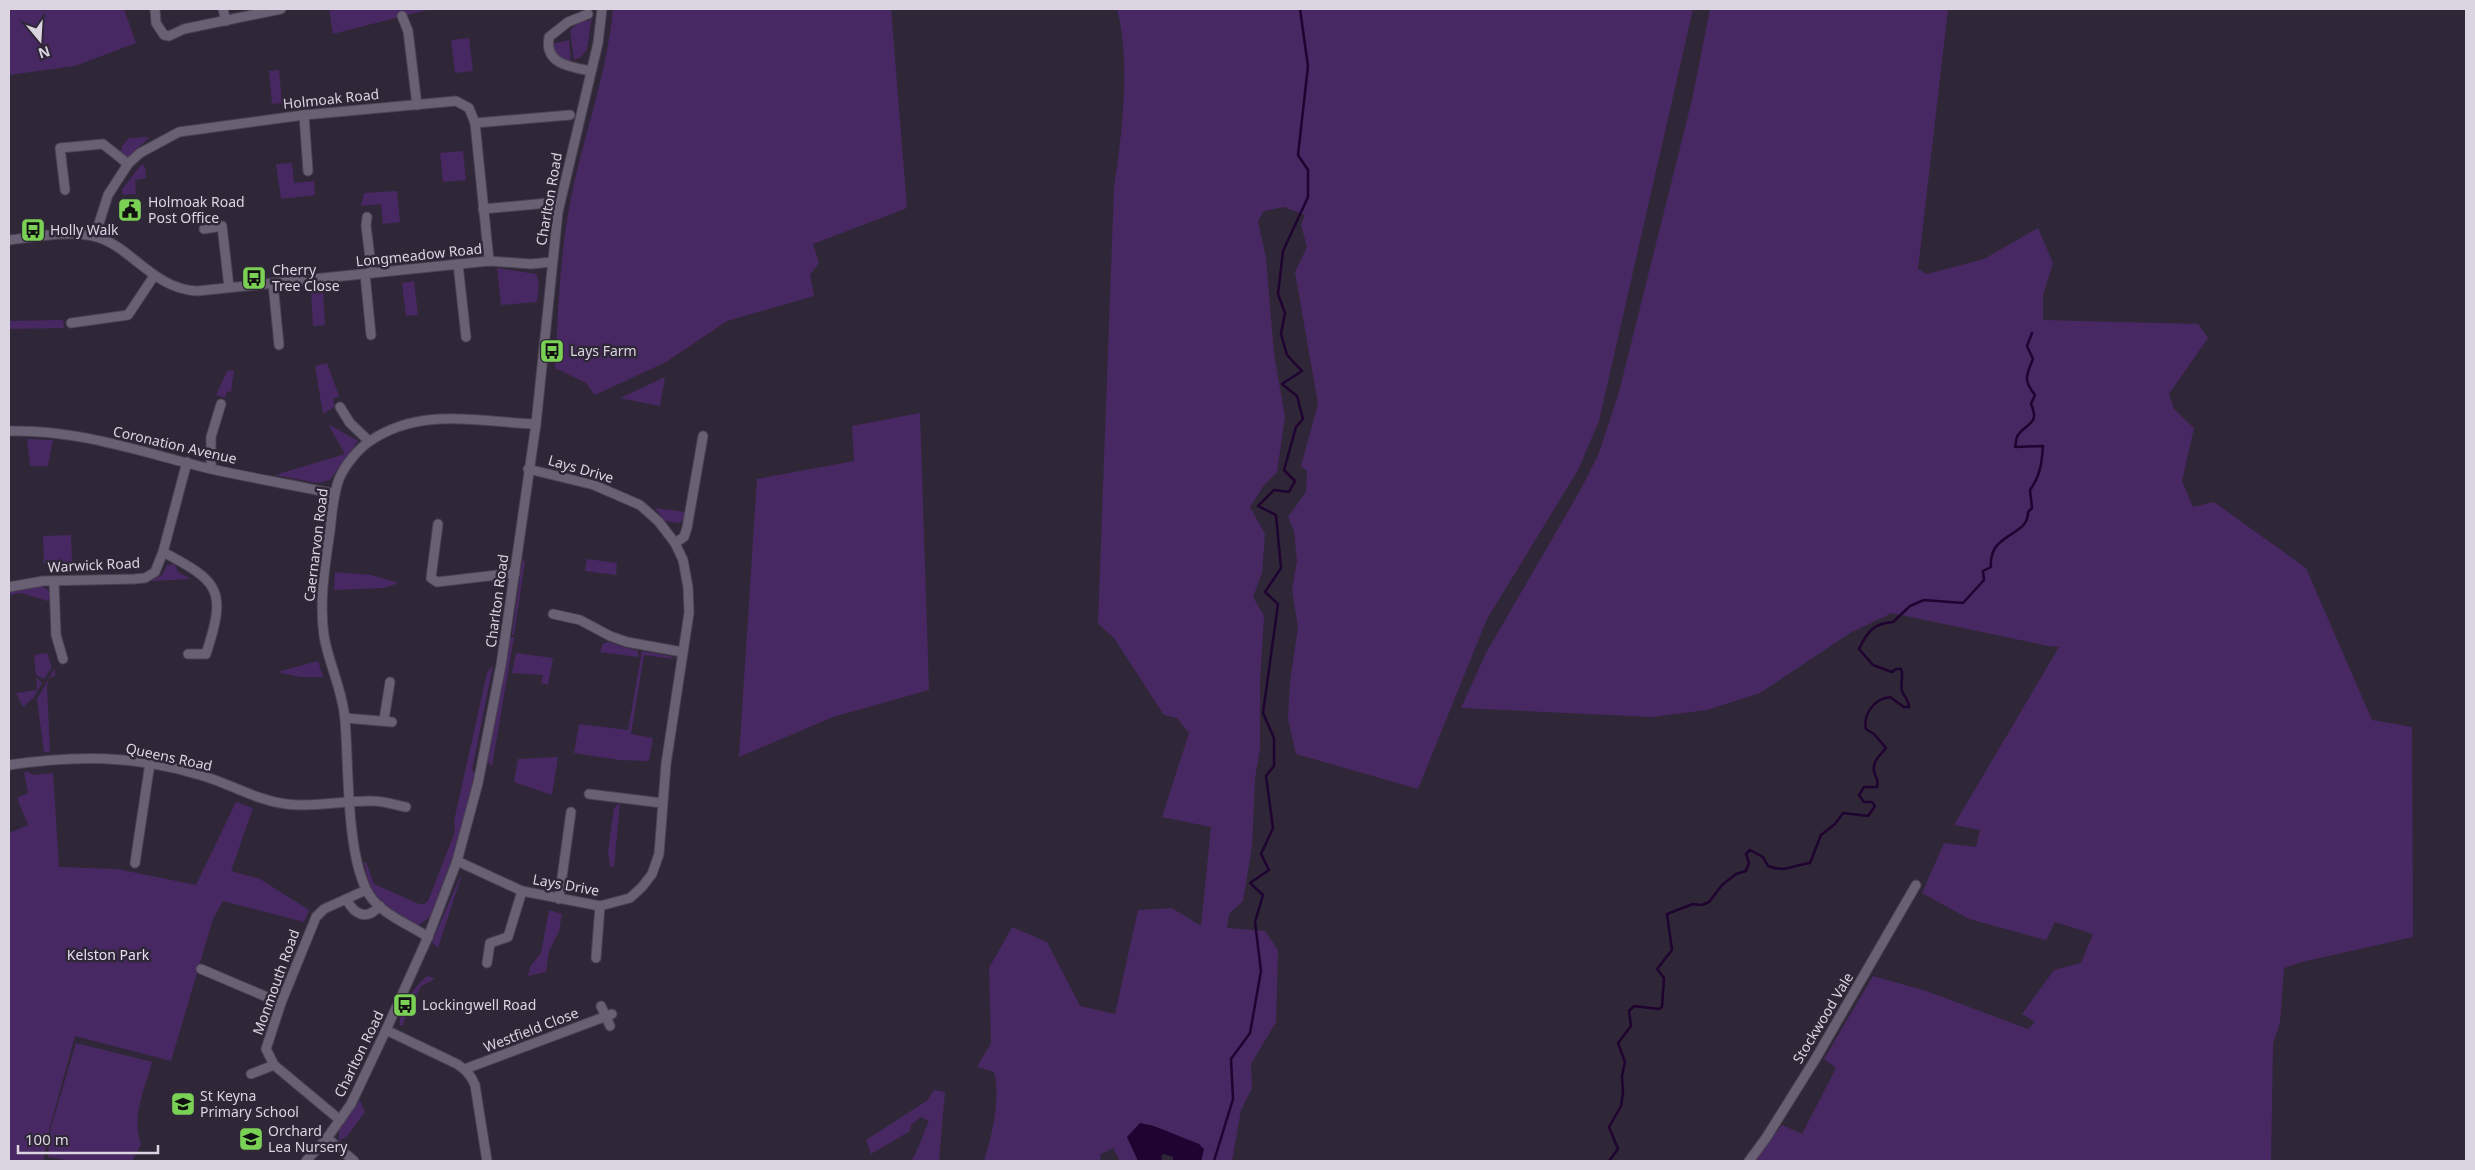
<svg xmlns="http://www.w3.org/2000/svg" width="2475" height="1170" font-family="'Noto Sans',sans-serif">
<rect width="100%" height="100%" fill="#2f2737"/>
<g fill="#482863">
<path d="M9 9H124L136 43 75 66 9 75Z"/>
<path d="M329 9H430L333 34Z"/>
<path d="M613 9H891L907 208 813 244 819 263 810 275 814 296 727 321 666 362 595 395 586 383 555 368C558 311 560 253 571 198 584 134 607 74 613 9Z"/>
<path d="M1117 9H1693L1599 421 1578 470 1487 619 1418 789 1296 754 1288 719 1290 682 1298 627 1292 590 1297 561 1294 531 1288 517 1306 492 1307 471 1301 466 1318 404 1295 272 1307 247 1301 225 1305 215 1284 207 1264 211 1258 221 1266 258 1274 354 1285 417 1277 472 1264 485 1250 507 1265 534 1262 573 1253 597 1264 616 1260 681V749L1255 778 1252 846 1243 901 1229 914 1227 928 1265 931 1278 950 1276 1022 1251 1064 1252 1088 1241 1110 1232 1161H1201L1204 1149 1127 1137 1138 1161H1120L1113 1148 1101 1154 1100 1161H984C992 1135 1001 1099 994 1072L977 1067 991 1043 989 968 1012 927 1047 942 1080 1006 1115 1014 1138 910 1172 908 1201 926 1211 827 1162 817 1189 733 1177 718 1164 715 1114 638 1098 624 1114 188C1122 133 1131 63 1117 9Z"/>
<path d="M1710 9H1948L1918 269 1927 274 1984 259 2038 228 2053 263 2043 295V320L2198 324 2208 338 2169 394 2174 409 2194 428 2182 481 2193 507 2214 502 2306 568 2372 720 2412 727 2413 937 2302 962 2284 968 2280 1023 2273 1043 2271 1161H1754L1782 1125 1802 1134 1836 1068 1824 1059 1873 976 1926 991 2028 1029 2035 1022 2022 1014 2054 970 2081 963 2093 934 2055 922 2046 940 1969 919 1922 893 1944 843 1976 847 1980 830 1954 825 2059 647 2048 646 1892 613 1850 633 1760 693 1707 710 1652 717 1461 708 1486 653 1581 489 1599 453 1619 392 1692 100Z"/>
<path d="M592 16 587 49 581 57 574 60 570 30 581 21H589Z"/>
<path d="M469 38 473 71 455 73 451 40Z"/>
<path d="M569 40 571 62 556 57 552 44Z"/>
<path d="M279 70 282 103 272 104 269 71Z"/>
<path d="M150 137 128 157 124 156 121 152 122 146 129 138Z"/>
<path d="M463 151 466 180 443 182 440 153Z"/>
<path d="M292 163 294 183 314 181 315 195 281 199 276 164Z"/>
<path d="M142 164 145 168 146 178 135 180 136 194 123 195 122 189Z"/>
<path d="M397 191 400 222 383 224 381 204 361 206 364 193Z"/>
<path d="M497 268 536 274 539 283 537 302 501 305Z"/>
<path d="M414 281 418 315 406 316 402 283Z"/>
<path d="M311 292H323L325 325 313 326Z"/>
<path d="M63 320 64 328 9 329V321Z"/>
<path d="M327 363 339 396 333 399 335 406 323 414 315 366Z"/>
<path d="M234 370 231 392 227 391 225 398 216 395 227 371Z"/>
<path d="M665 377 660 406 620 398Z"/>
<path d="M920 413 929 690 833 717 739 757 757 479 854 461 852 426Z"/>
<path d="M328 424 358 441 330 480 318 483 275 475 345 454Z"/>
<path d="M27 439 53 440 48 466H30Z"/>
<path d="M655 508 685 512 684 518 680 523 665 521Z"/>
<path d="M71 535 72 564H44L43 536Z"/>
<path d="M587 559 617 563 616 575 585 571Z"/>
<path d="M522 561H525L514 635H512Z"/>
<path d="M175 564 178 572 191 579 151 581 162 575 167 565Z"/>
<path d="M335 572 371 575 399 583 384 588 334 590Z"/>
<path d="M41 586C49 589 51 593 51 602L21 593 9 595 10 590Z"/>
<path d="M510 637H514L492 766 488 762Z"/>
<path d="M608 642 638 651V657L600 652 603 644Z"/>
<path d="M642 651 670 656 674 659 644 655 631 734 653 738 649 761 619 760 574 753 579 724 628 730Z"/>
<path d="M47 653 52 667 44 679 36 675 34 655Z"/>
<path d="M516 653 553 658 548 685 541 683 543 675 512 673Z"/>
<path d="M318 661 323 677H300L277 672Z"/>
<path d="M493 665 472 770 475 773 460 836 431 916 419 925C402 919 381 904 372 889 367 881 366 871 364 862H366L374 884 419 904H424L428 901 455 832 454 821 487 673Z"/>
<path d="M55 668V676L49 678 47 686 50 752H44L37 699Z"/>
<path d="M36 677 42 683 34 697 23 707 16 693 37 690Z"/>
<path d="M558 757 552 795 514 782 518 759Z"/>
<path d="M24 772H29L33 775 53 773 59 867 117 869 196 885 236 802 253 808 231 871 260 879 309 910 304 922 223 901 213 919 171 1061 75 1036 50 1127 43 1161H9V833L28 825 17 798 28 793Z"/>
<path d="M620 803 614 867 610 866 608 852 614 808Z"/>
<path d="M460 877H461L438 948 432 942Z"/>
<path d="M549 910 562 914 559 931 549 951 546 972 528 976 530 967 541 953Z"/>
<path d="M427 976 434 978 433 980 421 986 404 1021 403 1025 400 1026C397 1008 415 987 427 976Z"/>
<path d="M76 1043 152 1062C145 1088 131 1117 141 1144L132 1161H72L48 1157 51 1127Z"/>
<path d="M934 1090 945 1092 939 1161H911C920 1148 922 1135 929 1121L921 1117 911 1125 910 1131 871 1154 866 1140 928 1100Z"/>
<path d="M360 1100 365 1112 347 1136 339 1141V1130Z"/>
</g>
<path fill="#1f0331" d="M1140 1123 1154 1126 1199 1144 1204 1149 1201 1161H1173V1157L1164 1154 1161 1156 1162 1161H1138L1127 1137Z"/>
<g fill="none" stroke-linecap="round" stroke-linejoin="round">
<g stroke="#1f0331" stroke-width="2.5">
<path d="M1214 1161 1233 1099 1231 1059 1250 1033 1261 971 1255 922 1263 895 1250 883 1269 870 1261 854 1273 828 1266 776 1274 766V738L1263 713 1278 604 1265 592 1281 568 1276 515 1258 506 1274 490 1289 492 1295 481 1284 470 1296 427 1303 419 1297 396 1282 384 1302 371 1287 355 1281 334 1285 313 1278 294 1283 251 1308 197V170L1298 155 1308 66 1300 9"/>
<path d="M1609 1161 1618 1149 1609 1127 1621 1106 1623 1093 1622 1076 1625 1062 1618 1043 1631 1026 1629 1011 1634 1006 1659 1009 1662 1007 1664 978 1657 969 1672 950 1667 914 1693 904 1702 905 1709 902 1722 885 1736 874 1746 871 1749 863 1746 854 1750 850 1763 857 1768 866C1786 873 1793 865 1810 863L1821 835 1835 824 1843 813 1868 816 1875 806 1872 802H1864L1859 795 1864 787H1877C1879 779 1875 777 1874 771 1872 762 1881 754 1886 748L1874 734 1866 729C1863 714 1874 699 1890 697L1904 707H1909C1909 700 1904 697 1902 691 1900 683 1904 676 1901 669H1896L1892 672 1873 665 1859 649C1867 632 1874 623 1893 622L1910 606 1924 600 1963 603 1984 580 1983 571 1991 567C1988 532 2029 537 2028 512L2032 508 2030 490C2040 476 2042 463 2043 446L2015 447C2016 444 2016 437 2018 435 2027 422 2040 425 2031 404L2035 395C2023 380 2026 376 2033 359L2027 346 2032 333"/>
</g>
<defs>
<g id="minor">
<path d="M155 9 156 23 164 35 169 36 184 29 281 9"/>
<path d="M223 9 226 21"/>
<path d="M588 14 568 22 549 37C544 64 570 67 591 71"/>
<path d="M402 16 408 31 417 105"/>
<path d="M304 115 308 171"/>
<path d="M475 123 570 115"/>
<path d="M65 190 60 148 103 144 128 164"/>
<path d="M483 209 548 203"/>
<path d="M367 217 366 226 372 273"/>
<path d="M204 229 222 226 229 287"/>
<path d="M95 236 108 195 128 164 140 153 179 132 304 115 456 101 469 108 475 123 489 261"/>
<path d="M9 240C36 237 66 230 93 236 130 244 152 289 197 291L489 261 531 264 552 262"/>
<path d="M458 264 466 337"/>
<path d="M365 274 371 335"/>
<path d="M273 283 279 345"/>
<path d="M71 323 128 315 154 276"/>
<path d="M340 407 350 423 369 441"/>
<path d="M9 431C78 429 144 453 211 469 252 478 294 485 335 494"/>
<path d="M211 468V437L221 404"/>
<path d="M438 524 431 578 437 582 515 573"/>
<path d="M675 543 684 537 687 528 703 436"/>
<path d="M163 552C220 582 227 590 206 654H188"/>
<path d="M54 581 56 635 63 659"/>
<path d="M9 587 43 581 134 579 145 578 155 572 163 552 187 462"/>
<path d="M553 614 580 620 610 636 627 642 682 652"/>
<path d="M345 718 392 722"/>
<path d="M384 720 390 682"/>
<path d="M9 765C75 755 135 755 200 775 229 783 255 800 286 804 315 808 343 800 373 801 384 801 395 805 406 807"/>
<path d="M589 794 662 803"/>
<path d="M457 861 522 891 600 906 630 898 642 887 652 874 659 854 666 764 689 613 688 587 683 560 675 543 659 522 640 505 594 485 528 469"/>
<path d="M135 863 150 763"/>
<path d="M346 899C355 915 366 921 380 906"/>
<path d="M559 899 571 812"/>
<path d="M428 937C407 923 377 913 366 889 346 847 349 767 345 720 343 691 329 665 324 636 319 600 325 566 330 531 332 513 333 495 339 479 345 465 358 449 370 441 421 406 479 422 536 424"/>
<path d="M596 958 600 906"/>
<path d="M487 963 490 943 508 937 522 891"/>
<path d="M201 969 281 1003"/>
<path d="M601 1006 610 1026"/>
<path d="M386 1030 457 1064C466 1070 471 1075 475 1085L487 1161"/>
<path d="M465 1069 612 1014"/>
<path d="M251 1074 274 1065"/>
<path d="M340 1120 274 1065 266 1049 281 1003 316 917 324 909 366 890"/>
<path d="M327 1138 354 1161"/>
<path d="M306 1161 327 1138 351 1104 386 1030 428 937 457 861 478 783 501 665 517 556 536 424 558 212 598 43 602 9"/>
<path d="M1749 1161 1766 1138 1816 1058 1916 885"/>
</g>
</defs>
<use href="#minor" stroke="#4a4351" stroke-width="11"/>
<use href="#minor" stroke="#696073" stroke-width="9"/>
</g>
<defs>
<symbol id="civic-square" viewBox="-11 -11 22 22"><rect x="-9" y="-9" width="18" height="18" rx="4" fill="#7bd155" stroke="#2f2737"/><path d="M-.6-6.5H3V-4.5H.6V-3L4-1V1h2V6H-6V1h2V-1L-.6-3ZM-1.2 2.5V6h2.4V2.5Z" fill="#111"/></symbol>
<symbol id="bus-square" viewBox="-11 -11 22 22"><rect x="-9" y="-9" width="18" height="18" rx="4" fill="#7bd155" stroke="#2f2737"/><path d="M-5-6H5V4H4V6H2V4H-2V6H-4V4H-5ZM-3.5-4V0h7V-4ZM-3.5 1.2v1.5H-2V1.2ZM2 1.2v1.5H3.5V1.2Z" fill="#111"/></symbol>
<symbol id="school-square" viewBox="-11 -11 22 22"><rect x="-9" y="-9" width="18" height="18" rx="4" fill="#7bd155" stroke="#2f2737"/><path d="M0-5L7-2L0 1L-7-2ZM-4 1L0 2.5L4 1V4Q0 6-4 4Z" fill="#111"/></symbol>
</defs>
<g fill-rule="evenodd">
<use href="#civic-square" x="116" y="196" width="28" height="28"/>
<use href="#bus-square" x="19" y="216" width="28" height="28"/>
<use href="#bus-square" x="240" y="264" width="28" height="28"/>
<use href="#bus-square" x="538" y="337" width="28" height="28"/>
<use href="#bus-square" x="391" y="991" width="28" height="28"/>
<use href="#school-square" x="169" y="1090" width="28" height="28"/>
<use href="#school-square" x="237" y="1125" width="28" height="28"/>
</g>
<g text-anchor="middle" stroke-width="5" stroke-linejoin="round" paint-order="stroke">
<g font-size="14" fill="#dad5e0" stroke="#2f2737">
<text transform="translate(331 99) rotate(-6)" y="5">Holmoak Road</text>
<text transform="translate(549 199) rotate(-80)" y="5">Charlton Road</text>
<text transform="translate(419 255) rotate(-6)" y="5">Longmeadow Road</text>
<text transform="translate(175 445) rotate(13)" y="5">Coronation Avenue</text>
<text transform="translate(581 469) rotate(16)" y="5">Lays Drive</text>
<text transform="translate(316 545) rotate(-83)" y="5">Caernarvon Road</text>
<text transform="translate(94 565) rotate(-3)" y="5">Warwick Road</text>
<text transform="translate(497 601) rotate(-82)" y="5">Charlton Road</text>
<text transform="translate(169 757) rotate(12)" y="5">Queens Road</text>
<text transform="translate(566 885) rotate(10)" y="5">Lays Drive</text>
<text transform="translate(276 982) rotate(-70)" y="5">Monmouth Road</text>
<text transform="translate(1823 1018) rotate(-59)" y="5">Stockwood Vale</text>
<text transform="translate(531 1030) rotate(-21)" y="5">Westfield Close</text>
<text transform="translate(359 1054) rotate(-64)" y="5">Charlton Road</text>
</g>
<g font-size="14" fill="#dad5e0" stroke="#2f2737" text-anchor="start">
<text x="148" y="207">Holmoak Road<tspan x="148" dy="16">Post Office</tspan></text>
<text x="50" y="235">Holly Walk</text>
<text x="272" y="275">Cherry<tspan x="272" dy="16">Tree Close</tspan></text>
<text x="570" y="356">Lays Farm</text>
<text x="422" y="1010">Lockingwell Road</text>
<text x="200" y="1101">St Keyna<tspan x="200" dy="16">Primary School</tspan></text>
<text x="268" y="1136">Orchard<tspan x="268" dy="16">Lea Nursery</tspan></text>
</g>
<g font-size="14" fill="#e8def2" stroke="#2f2737">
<text x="108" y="960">Kelston Park</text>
</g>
</g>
<rect width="2475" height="1170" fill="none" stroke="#dad5e0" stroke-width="20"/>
<g transform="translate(40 40) rotate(162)" stroke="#2f2737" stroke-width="4" paint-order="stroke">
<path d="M0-4L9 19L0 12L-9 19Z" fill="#dad5e0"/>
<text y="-8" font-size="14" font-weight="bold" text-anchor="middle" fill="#dad5e0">N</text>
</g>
<path d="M18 1145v8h140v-8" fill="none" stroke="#dad5e0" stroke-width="2.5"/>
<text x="25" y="1145" font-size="15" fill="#dad5e0" stroke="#2f2737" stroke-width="4" paint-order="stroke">100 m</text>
</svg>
